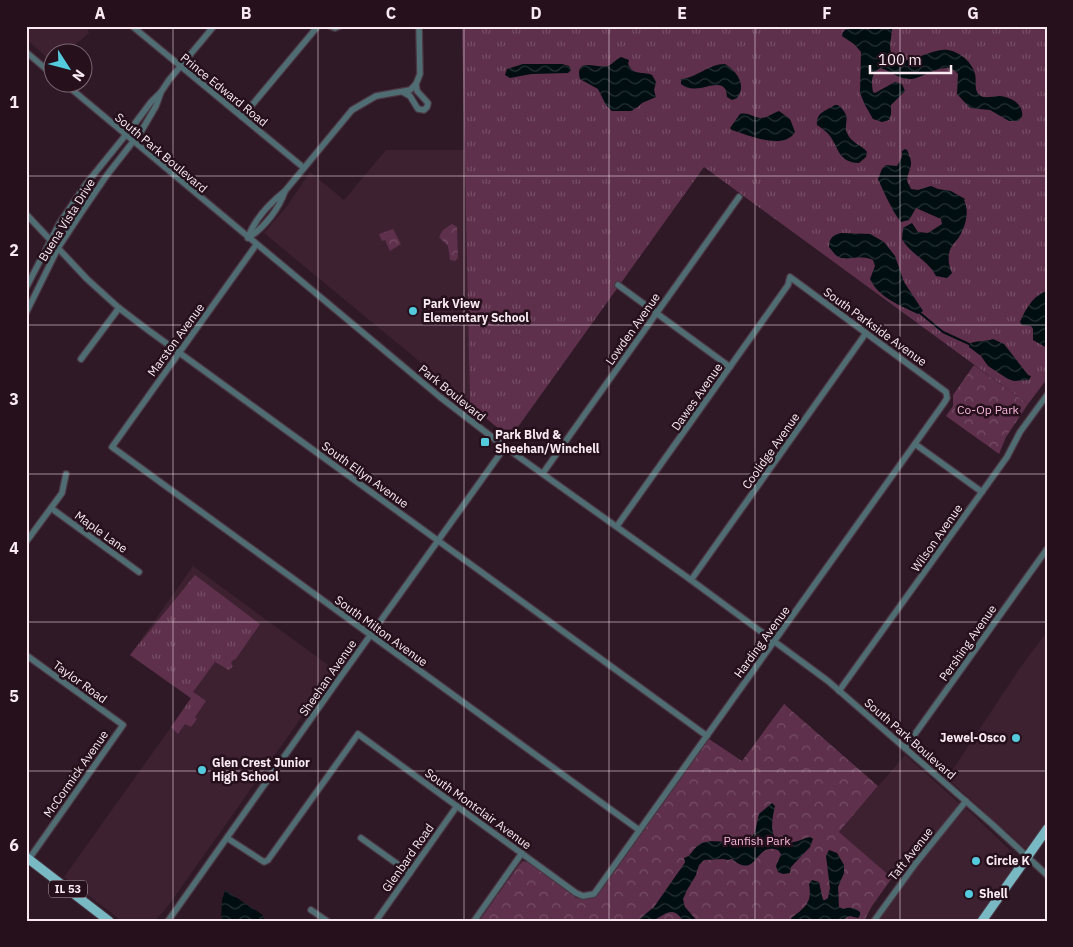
<svg xmlns="http://www.w3.org/2000/svg" width="1073" height="947" font-family="'IBM Plex Sans',sans-serif">
<defs>
<pattern id="grass-tufts" width="24" height="20" patternUnits="userSpaceOnUse" patternTransform="scale(1.25)"><rect width="24" height="20" fill="#5e304b"/><path d="M3 7l-1-3M5 7V3M7 7l1-3M15 17l-1-3M17 17v-4M19 17l1-3" fill="none" stroke="#764e65"/></pattern>
<pattern id="park-crowns" width="20" height="18" patternUnits="userSpaceOnUse" patternTransform="scale(1.25)"><rect width="20" height="18" fill="#5e304b"/><path d="M2 6a3 3 0 1 1 6 0M12 15a3 3 0 1 1 6 0" fill="none" stroke="#764e65"/></pattern>
<pattern id="water-waves" width="16" height="10" patternUnits="userSpaceOnUse" patternTransform="scale(1.25)"><rect width="16" height="10" fill="#000d11"/><path d="M0 5q4-4 8 0t8 0" fill="none" stroke="#263034"/></pattern>
</defs>
<rect width="100%" height="100%" fill="#2f1926"/>
<g fill="#3d2131">
<path d="M26 26H86L89 33 66 52H52V62L26 39Z"/>
<path d="M386 150H465L470 405 454 390 264 233 287 206 310 172 344 200Z"/>
<path d="M193 566 335 670 168 906 155 921H122L64 877 191 699 130 655Z"/>
<path d="M1047 632V822L1027 850 947 778 1022 665Z"/>
<path d="M905 755 960 804 897 883 839 832Z"/>
<path d="M966 808 1020 860 976 921H877L917 866Z"/>
</g>
<g fill="url(#grass-tufts)">
<path d="M462 26H1047V379L1028 404 704 167 510 438 470 405Z"/>
<path d="M195 575 260 624 235 660 234 659 231 663 233 666 229 670 215 662 193 692 206 701 195 717 197 719 191 727 185 724 178 734 171 727 191 698 130 655Z"/>
</g>
<g fill="url(#park-crowns)">
<path d="M452 224 457 227 458 258 455 261 450 260 448 246 439 237 443 230Z"/>
<path d="M393 229 401 244 390 251 385 240 382 241 379 234Z"/>
<path d="M974 365 1028 404 1006 437 999 454 946 416 953 406V395Z"/>
<path d="M784 704 878 786 839 832 892 878 872 906 864 921H479L519 865 523 861 530 863 576 898 589 899 597 896 709 739 742 761Z"/>
</g>
<g fill="url(#water-waves)">
<path d="M849 26H892C893 36 885 51 896 59 906 66 934 47 948 50 960 52 972 62 975 74 977 82 973 91 981 96 986 99 993 96 999 96 1011 97 1024 104 1022 117L1018 121H1009L990 110 970 108 957 94 958 74C945 59 927 77 912 79 901 80 891 72 881 68 871 72 871 82 873 92L875 93 895 82 902 84 905 91 891 105V114L889 120 882 122 873 119 865 105 860 93 861 52 854 44 842 36 843 32Z"/>
<path d="M621 57 629 60 628 64C634 76 642 71 652 75L656 82 654 90 656 97 642 103 638 107 631 111H612L606 105 598 89 580 79C574 56 597 69 608 66 613 64 616 59 621 57Z"/>
<path d="M523 64H562L569 66 571 70 568 73 531 74 510 78 505 75 507 69Z"/>
<path d="M725 64C737 71 747 86 737 98L732 100 727 97 726 90C718 76 697 97 681 84V79C697 78 708 64 725 64Z"/>
<path d="M835 105H838C853 118 843 121 847 133 851 143 862 145 867 152L866 157 859 163C838 162 840 150 830 136 827 132 822 128 817 125 816 112 826 111 835 105Z"/>
<path d="M779 111 790 119 795 132C784 151 748 135 732 130L730 128 740 114C748 112 753 117 760 118 768 118 773 113 779 111Z"/>
<path d="M905 149 907 150C915 167 909 165 907 181L911 189 918 190 931 186 938 189 951 191 965 199 964 200C970 212 965 227 959 237 955 243 950 246 949 254 948 261 949 266 952 273L947 278 936 276C928 260 910 254 902 239L903 228 912 223 918 232 928 233 942 224 941 219 916 208 909 220 901 222C892 211 884 192 878 179L882 169 886 165 897 166 902 157V151Z"/>
<path d="M841 233 870 234 884 242 895 256 904 282 923 311 918 314C901 306 878 297 870 279L875 266 873 260C860 254 846 262 837 256 834 254 831 249 829 247 829 238 833 235 841 233Z"/>
<path d="M1047 291V348L1033 340V329L1031 326 1022 325 1020 322C1025 310 1034 294 1047 291Z"/>
<path d="M993 339 1004 344 1028 375 1031 376 1029 380 1014 381 1008 379 988 366 981 356 969 347V344C976 340 985 342 993 339Z"/>
<path d="M772 803 775 806C771 822 767 848 794 842 800 841 804 838 810 837L813 839 810 847 791 867 790 873 783 874 778 872 776 866 781 854 778 850C754 841 758 881 732 859L728 860 723 859 704 860 699 865 696 875 687 890 683 899 685 907 697 921H683C673 905 666 914 654 920 649 922 642 921 637 921L654 907 684 864 685 862 684 858C692 856 694 846 702 843 714 838 735 845 749 842L755 832 759 814Z"/>
<path d="M829 850 837 853 844 865V873L838 887 839 907 843 909C850 907 853 907 860 912V915L858 918 850 916 839 921H822L817 919 808 921H788C803 908 813 905 809 884L812 880 819 882 823 900H825L828 898 830 888 826 856Z"/>
<path d="M225 890 263 915 264 921H221L222 900Z"/>
</g>
<g fill="none" stroke-linecap="round" stroke-linejoin="round">
<path stroke="#000d11" stroke-width="2" d="M920 313 943 332 969 344"/>
<defs>
<g id="street">
<path d="M132 26 304 168"/>
<path d="M330 26 335 28 340 26"/>
<path d="M26 52 52 74"/>
<path d="M63 82 440 397 505 447 691 580 828 681 992 824 1047 875"/>
<path d="M403 92 410 96 418 109 424 110 427 107 428 103 417 91 416 84"/>
<path d="M242 117 318 26"/>
<path d="M26 214 87 279 119 308 148 330 707 736"/>
<path d="M248 238C254 220 270 203 285 191L352 110 376 96 410 90 416 84 420 74 419 26"/>
<path d="M248 238C264 228 279 209 285 191"/>
<path d="M256 245 112 447 639 830"/>
<path d="M618 285 730 367"/>
<path d="M26 288 59 224 86 184 133 126 151 102 160 93"/>
<path d="M26 313 58 248 81 213 107 175 142 130 156 106 161 92 169 80 214 26"/>
<path d="M81 359 119 308"/>
<path d="M915 444 982 492"/>
<path d="M543 473 739 197"/>
<path d="M51 508 139 572"/>
<path d="M26 542 62 493 66 474"/>
<path d="M691 580 866 333"/>
<path d="M26 655 123 725 29 859"/>
<path d="M839 691 1007 457 1020 432 1047 395"/>
<path d="M905 748 1047 549"/>
<path d="M227 838 264 862 268 860 358 734 576 893 583 896 594 894 944 403 947 398 946 392 790 277 788 285 617 526"/>
<path d="M361 838 410 873"/>
<path d="M311 910 327 921"/>
<path d="M168 921 339 679 505 447"/>
<path d="M376 921 457 806"/>
<path d="M474 921 522 853"/>
<path d="M874 921 916 863 966 801"/>
</g>
<g id="primary">
<path d="M26 857 109 921"/>
<path d="M982 921 1047 829"/>
</g>
</defs>
<use href="#street" stroke="#4b3643" stroke-width="8"/>
<use href="#primary" stroke="#4b3643" stroke-width="11"/>
<use href="#street" stroke="#4f6d72" stroke-width="5.5"/>
<use href="#primary" stroke="#79b9c4" stroke-width="9"/>
</g>
<path fill="none" stroke="#f9eaf2" stroke-width="1" stroke-opacity="0.55" d="M173 26V921M318 26V921M464 26V921M609 26V921M755 26V921M900 26V921M26 176H1047M26 325H1047M26 474H1047M26 622H1047M26 771H1047"/>
<g fill="#54cadd" stroke="#25101c" stroke-width="2">
<circle cx="413" cy="311" r="5"/>
<rect x="480" y="437" width="10" height="10" rx="2.5"/>
<circle cx="1016" cy="738" r="5"/>
<circle cx="202" cy="770" r="5"/>
<circle cx="976" cy="861" r="5"/>
<circle cx="969" cy="894" r="5"/>
</g>
<g text-anchor="middle" stroke-width="5" stroke-linejoin="round" paint-order="stroke">
<rect fill="#25101c" stroke="#b9a9b2" stroke-width="1" x="49" y="880.5" width="38" height="17" rx="4"/>
<g font-size="11" font-weight="bold" fill="#f9eaf2">
<text x="68" y="893">IL 53</text>
</g>
<g font-size="12" fill="#f9eaf2" stroke="#25101c">
<text transform="translate(224 90) rotate(39)" y="4">Prince Edward Road</text>
<text transform="translate(161 153) rotate(40)" y="4">South Park Boulevard</text>
<text transform="translate(67 220) rotate(-58)" y="4">Buena Vista Drive</text>
<text transform="translate(875 327) rotate(36)" y="4">South Parkside Avenue</text>
<text transform="translate(633 329) rotate(-55)" y="4">Lowden Avenue</text>
<text transform="translate(176 340) rotate(-54)" y="4">Marston Avenue</text>
<text transform="translate(452 393) rotate(39)" y="4">Park Boulevard</text>
<text transform="translate(697 397) rotate(-55)" y="4">Dawes Avenue</text>
<text transform="translate(771 451) rotate(-55)" y="4">Coolidge Avenue</text>
<text transform="translate(365 475) rotate(36)" y="4">South Ellyn Avenue</text>
<text transform="translate(101 532) rotate(36)" y="4">Maple Lane</text>
<text transform="translate(937 538) rotate(-55)" y="4">Wilson Avenue</text>
<text transform="translate(381 631) rotate(36)" y="4">South Milton Avenue</text>
<text transform="translate(762 642) rotate(-54)" y="4">Harding Avenue</text>
<text transform="translate(968 643) rotate(-55)" y="4">Pershing Avenue</text>
<text transform="translate(328 678) rotate(-55)" y="4">Sheehan Avenue</text>
<text transform="translate(80 682) rotate(36)" y="4">Taylor Road</text>
<text transform="translate(910 739) rotate(41)" y="4">South Park Boulevard</text>
<text transform="translate(76 774) rotate(-55)" y="4">McCormick Avenue</text>
<text transform="translate(478 809) rotate(36)" y="4">South Montclair Avenue</text>
<text transform="translate(911 854) rotate(-52)" y="4">Taft Avenue</text>
<text transform="translate(408 858) rotate(-55)" y="4">Glenbard Road</text>
</g>
<g font-size="12" font-weight="bold" fill="#f9eaf2" stroke="#25101c" text-anchor="start">
<text x="423" y="308">Park View<tspan x="423" dy="14">Elementary School</tspan></text>
<text x="495" y="439">Park Blvd &amp;<tspan x="495" dy="14">Sheehan/Winchell</tspan></text>
<text x="1006" y="742" text-anchor="end">Jewel-Osco</text>
<text x="212" y="767">Glen Crest Junior<tspan x="212" dy="14">High School</tspan></text>
<text x="986" y="865">Circle K</text>
<text x="979" y="898">Shell</text>
</g>
<g font-size="12" fill="#f6b6da" stroke="#25101c">
<text x="988" y="414">Co-Op Park</text>
<text x="757" y="845">Panfish Park</text>
</g>
</g>
<rect width="1073" height="947" fill="none" stroke="#25101c" stroke-width="55"/>
<g transform="translate(68 68) rotate(126)"><circle r="24" fill="#25101c" stroke="#7a6772"/>
<path d="M0-4L9 19L0 12L-9 19Z" fill="#54cadd"/>
<text y="-8" font-size="14" font-weight="bold" text-anchor="middle" fill="#f9eaf2">N</text>
</g>
<path d="M870 65v8h81v-8" fill="none" stroke="#f9eaf2" stroke-width="2.5"/>
<text x="878" y="65" font-size="15" fill="#f9eaf2" stroke="#25101c" stroke-width="4" paint-order="stroke">100 m</text>
<rect x="28" y="28" width="1018" height="892" fill="none" stroke="#f9eaf2" stroke-width="2"/>
<g font-size="16" text-anchor="middle" font-weight="bold" fill="#f9eaf2">
<text x="100" y="19">A</text>
<text x="246" y="19">B</text>
<text x="391" y="19">C</text>
<text x="536" y="19">D</text>
<text x="682" y="19">E</text>
<text x="827" y="19">F</text>
<text x="973" y="19">G</text>
<text x="14" y="108">1</text>
<text x="14" y="256">2</text>
<text x="14" y="405">3</text>
<text x="14" y="554">4</text>
<text x="14" y="702">5</text>
<text x="14" y="851">6</text>
</g>
</svg>
